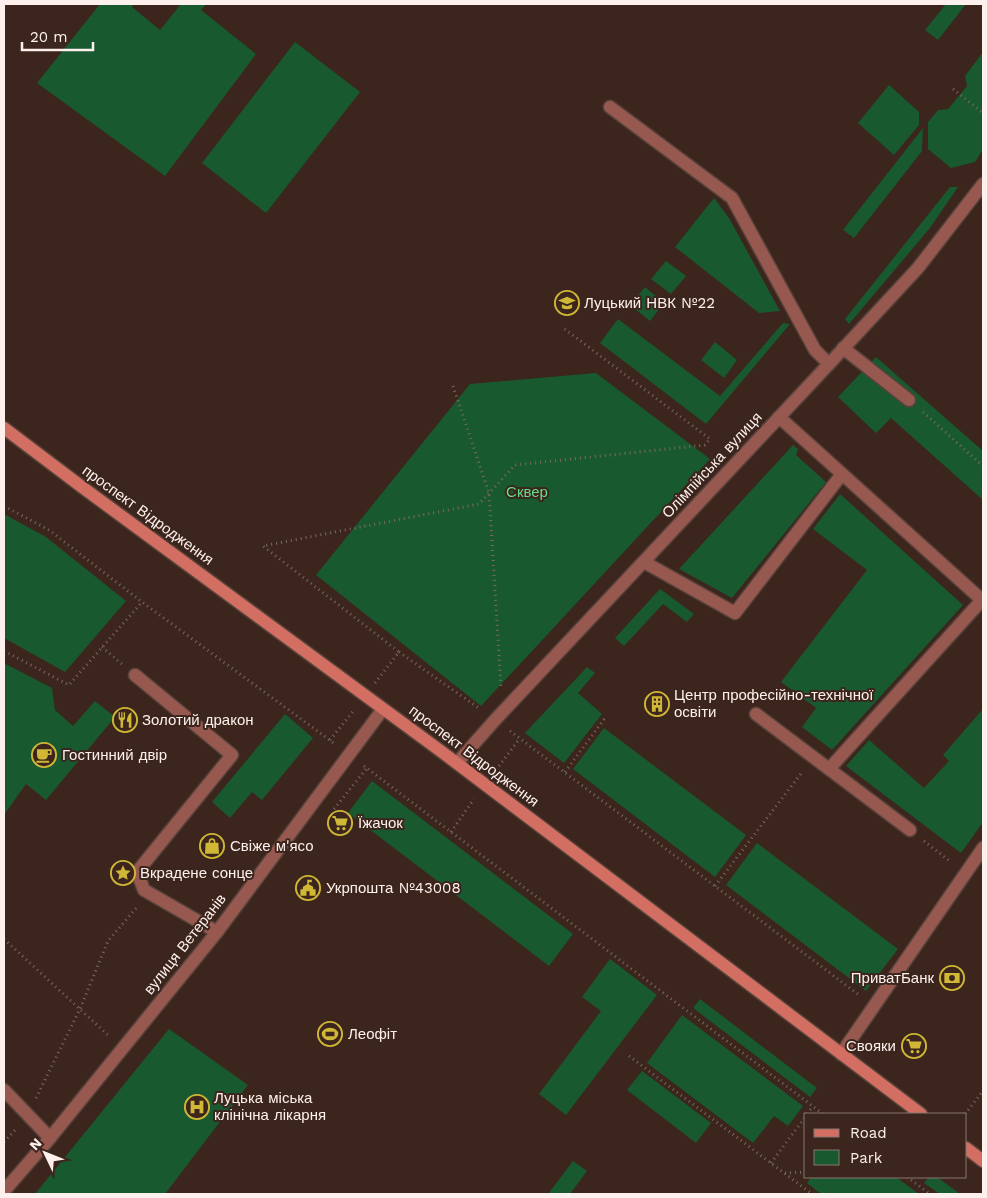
<svg xmlns="http://www.w3.org/2000/svg" width="987" height="1198" font-family="'Work Sans',sans-serif">
<rect width="100%" height="100%" fill="#3b251c"/>
<g fill="#185930">
<path d="M100 4H134L132 7 160 30 181 4H206L201 10 256 54 165 176 37 83Z"/>
<path d="M946 4H966L938 40 925 30Z"/>
<path d="M295 42 360 92 266 213 202 163Z"/>
<path d="M983 52V149L975 162 951 168 928 149V122L938 110 948 109 967 86 965 76Z"/>
<path d="M889 85 919 112V125L894 155 858 123Z"/>
<path d="M923 128 922 151 854 238 843 230Z"/>
<path d="M950 187H958L930 228 849 324 845 319Z"/>
<path d="M714 198 729 218 780 311 759 313 675 247Z"/>
<path d="M666 261 686 276 671 294 651 279Z"/>
<path d="M645 287 664 303 650 321 630 305Z"/>
<path d="M618 319 720 396 783 323 790 324 706 424 600 343Z"/>
<path d="M715 342 737 360 724 378 701 360Z"/>
<path d="M876 357 983 451V500L891 418 876 433 838 397Z"/>
<path d="M596 373 710 459 481 706 316 575 470 384Z"/>
<path d="M793 445 798 449 796 455 826 482 732 598 679 569Z"/>
<path d="M840 494 963 605 832 750 802 727 816 708 781 682 867 570 813 529Z"/>
<path d="M4 514 46 537 126 601 65 672 4 638Z"/>
<path d="M660 589 694 614 687 622 663 604 624 646 615 638Z"/>
<path d="M4 663 52 688 55 710 73 726 95 701 115 717 46 800 26 784 4 815Z"/>
<path d="M587 667 595 673 578 693 602 714 564 763 525 733Z"/>
<path d="M983 709V822L961 853 846 766 869 740 924 788 949 761 943 755Z"/>
<path d="M285 714 313 738 262 800 252 792 230 818 212 802Z"/>
<path d="M604 728 746 835 715 877 573 769Z"/>
<path d="M372 781 573 934 549 966 348 813Z"/>
<path d="M757 843 898 949 866 991 726 885Z"/>
<path d="M610 959 657 995 566 1115 539 1094 601 1011 582 997Z"/>
<path d="M700 999 817 1088 810 1097 693 1008Z"/>
<path d="M682 1015 803 1106 788 1126 774 1116 753 1143 647 1063Z"/>
<path d="M169 1029 248 1085 165 1194H35Z"/>
<path d="M642 1071 711 1123 696 1143 627 1090Z"/>
<path d="M573 1161 587 1171 570 1194H548Z"/>
<path d="M811 1177H896L919 1194H821L807 1183Z"/>
<path d="M929 1177H937L960 1194H940L924 1183Z"/>
</g>
<g fill="none" stroke-linecap="round" stroke-linejoin="round">
<defs>
<g id="lane">
<path d="M610 107 732 198 815 350 829 364"/>
<path d="M843 348 909 400"/>
<path d="M779 417 982 600 829 769"/>
<path d="M644 562 735 613 842 474"/>
<path d="M135 675 232 755 137 872 144 890 217 932"/>
<path d="M756 714 910 830"/>
<path d="M841 1054 983 848"/>
<path d="M4 1090 50 1138"/>
</g>
<g id="street">
<path d="M457 763 495 720 829 364 918 268 983 184"/>
<path d="M4 1191 50 1138 217 932 383 709"/>
</g>
<g id="secondary">
<path d="M4 428 82 487 442 752 921 1114"/>
<path d="M966 1148 983 1161"/>
</g>
</defs>
<use href="#lane" stroke="#564239" stroke-width="15"/>
<use href="#street" stroke="#564239" stroke-width="15"/>
<use href="#secondary" stroke="#564239" stroke-width="15"/>
<g stroke="#7c6962" stroke-width="3" stroke-dasharray="1 4" stroke-linecap="butt">
<path d="M953 89 983 113"/>
<path d="M453 386 489 493 501 687"/>
<path d="M923 412 983 466"/>
<path d="M4 506 49 530 142 602 335 744"/>
<path d="M102 647 123 665"/>
<path d="M4 651 69 685 142 602"/>
<path d="M399 652 480 709"/>
<path d="M375 683 399 652 263 546 479 504 515 465 705 445 710 439 562 327"/>
<path d="M510 731 859 995"/>
<path d="M330 740 355 709"/>
<path d="M364 766 823 1114"/>
<path d="M496 770 520 738"/>
<path d="M565 772 605 718"/>
<path d="M334 809 367 768"/>
<path d="M451 832 474 799"/>
<path d="M924 841 951 862"/>
<path d="M715 886 803 771"/>
<path d="M4 939 110 1037"/>
<path d="M629 1056 812 1194"/>
<path d="M36 1098 80 1009 108 941 138 906"/>
<path d="M807 1114 813 1106"/>
<path d="M965 1114 983 1091"/>
<path d="M4 1142 17 1128"/>
<path d="M771 1163 806 1116"/>
<path d="M785 1173 806 1172"/>
<path d="M907 1177 930 1194"/>
</g>
<use href="#lane" stroke="#975850" stroke-width="12"/>
<use href="#street" stroke="#975850" stroke-width="12"/>
<use href="#secondary" stroke="#d26f62" stroke-width="12"/>
</g>
<defs>
<symbol id="school-ring" viewBox="-11 -11 22 22"><circle r="9.5" fill="#3b251c" stroke="#d0b736" stroke-width="1.5"/><path d="M0-5L7-2L0 1L-7-2ZM-4 1L0 2.5L4 1V4Q0 6-4 4Z" fill="#d0b736"/></symbol>
<symbol id="building-ring" viewBox="-11 -11 22 22"><circle r="9.5" fill="#3b251c" stroke="#d0b736" stroke-width="1.5"/><path d="M-4-6H4V6H1V3H-1V6H-4ZM-2.5-4.3h1.7v1.8h-1.7ZM.8-4.3h1.7v1.8H.8ZM-2.5-1h1.7V.8h-1.7ZM.8-1h1.7V.8H.8Z" fill="#d0b736"/></symbol>
<symbol id="restaurant-ring" viewBox="-11 -11 22 22"><circle r="9.5" fill="#3b251c" stroke="#d0b736" stroke-width="1.5"/><path d="M-5-6h1v4h1v-4h1v4h1v-4h1v5L-1.5 .5V6h-2V.5L-5-1ZM5-6V6H3V1.5H1.5Q1.5-4 5-6Z" fill="#d0b736"/></symbol>
<symbol id="cafe-ring" viewBox="-11 -11 22 22"><circle r="9.5" fill="#3b251c" stroke="#d0b736" stroke-width="1.5"/><path d="M-5.5-4.5H6V0H3Q3 3.5 0 3.5H-2.5Q-5.5 3.5-5.5 0ZM3-3.2v2h1.7v-2ZM-6 4.5H4V6H-6Z" fill="#d0b736"/></symbol>
<symbol id="supermarket-ring" viewBox="-11 -11 22 22"><circle r="9.5" fill="#3b251c" stroke="#d0b736" stroke-width="1.5"/><path d="M-6-5.5h2.5l.6 2H6L4.5 2H-2.5L-4.4-4H-6ZM-1.5 3.2a1.3 1.3 0 1 0 .1 0ZM3 3.2a1.3 1.3 0 1 0 .1 0Z" fill="#d0b736"/></symbol>
<symbol id="shop-ring" viewBox="-11 -11 22 22"><circle r="9.5" fill="#3b251c" stroke="#d0b736" stroke-width="1.5"/><path d="M-5-2.5h2.3a2.7 3.5 0 0 1 5.4 0H5L5.5 6h-11ZM-1.5-2.5h3a1.5 2.3 0 0 0-3 0Z" fill="#d0b736"/></symbol>
<symbol id="sight-ring" viewBox="-11 -11 22 22"><circle r="9.5" fill="#3b251c" stroke="#d0b736" stroke-width="1.5"/><path d="M0-6L1.8-2.2L6-1.7L2.9 1.2L3.7 5.4L0 3.3L-3.7 5.4L-2.9 1.2L-6-1.7L-1.8-2.2Z" fill="#d0b736"/></symbol>
<symbol id="civic-ring" viewBox="-11 -11 22 22"><circle r="9.5" fill="#3b251c" stroke="#d0b736" stroke-width="1.5"/><path d="M-.6-6.5H3V-4.5H.6V-3L4-1V1h2V6H-6V1h2V-1L-.6-3ZM-1.2 2.5V6h2.4V2.5Z" fill="#d0b736"/></symbol>
<symbol id="bank-ring" viewBox="-11 -11 22 22"><circle r="9.5" fill="#3b251c" stroke="#d0b736" stroke-width="1.5"/><path d="M-6-4H6V4H-6ZM0-2.3a2.3 2.3 0 1 0 0 4.6a2.3 2.3 0 1 0 0-4.6Z" fill="#d0b736"/></symbol>
<symbol id="stadium-ring" viewBox="-11 -11 22 22"><circle r="9.5" fill="#3b251c" stroke="#d0b736" stroke-width="1.5"/><path d="M0-5a6.5 5 0 1 0 0 10a6.5 5 0 1 0 0-10ZM-3.5-1.8h7v3.6h-7Z" fill="#d0b736"/></symbol>
<symbol id="hospital-ring" viewBox="-11 -11 22 22"><circle r="9.5" fill="#3b251c" stroke="#d0b736" stroke-width="1.5"/><path d="M-5-5h3v3.5h4V-5h3V5h-3V1.5h-4V5h-3Z" fill="#d0b736"/></symbol>
</defs>
<g fill-rule="evenodd">
<use href="#school-ring" x="553" y="289" width="28" height="28"/>
<use href="#building-ring" x="643" y="690" width="28" height="28"/>
<use href="#restaurant-ring" x="111" y="706" width="28" height="28"/>
<use href="#cafe-ring" x="30" y="741" width="28" height="28"/>
<use href="#supermarket-ring" x="326" y="809" width="28" height="28"/>
<use href="#shop-ring" x="198" y="832" width="28" height="28"/>
<use href="#sight-ring" x="109" y="859" width="28" height="28"/>
<use href="#civic-ring" x="294" y="874" width="28" height="28"/>
<use href="#bank-ring" x="938" y="964" width="28" height="28"/>
<use href="#stadium-ring" x="316" y="1020" width="28" height="28"/>
<use href="#supermarket-ring" x="900" y="1032" width="28" height="28"/>
<use href="#hospital-ring" x="183" y="1093" width="28" height="28"/>
</g>
<g text-anchor="middle" stroke-width="4" stroke-linejoin="round" paint-order="stroke">
<g font-size="15" fill="#fef1ed" stroke="#3b251c" text-anchor="start">
<text x="584" y="308">Луцький НВК №22</text>
<text x="674" y="700">Центр професійно-технічної<tspan x="674" dy="17">освіти</tspan></text>
<text x="142" y="725">Золотий дракон</text>
<text x="62" y="760">Гостинний двір</text>
<text x="358" y="828">Їжачок</text>
<text x="230" y="851">Свіже м'ясо</text>
<text x="140" y="878">Вкрадене сонце</text>
<text x="326" y="893">Укрпошта №43008</text>
<text x="934" y="983" text-anchor="end">ПриватБанк</text>
<text x="348" y="1039">Леофіт</text>
<text x="896" y="1051" text-anchor="end">Свояки</text>
<text x="214" y="1103">Луцька міська<tspan x="214" dy="17">клінічна лікарня</tspan></text>
</g>
<g font-size="15" fill="#fef1ed" stroke="#3b251c">
<text transform="translate(712 465) rotate(-47)" y="5">Олімпійська вулиця</text>
<text transform="translate(148 515) rotate(36)" y="5">проспект Відродження</text>
<text transform="translate(474 756) rotate(37)" y="5">проспект Відродження</text>
<text transform="translate(185 944) rotate(-52)" y="5">вулиця Ветеранів</text>
</g>
<g font-size="15" fill="#65dd8c" stroke="#3b251c">
<text x="527" y="497">Сквер</text>
</g>
</g>
<rect width="987" height="1198" fill="none" stroke="#fef1ed" stroke-width="10"/>
<rect x="804" y="1113" width="162" height="65" fill="#3b251c" stroke="#897770"/>
<rect x="814" y="1129" width="25" height="8" fill="#d26f62" stroke="#897770"/>
<text x="850" y="1138" font-size="15" fill="#fef1ed">Road</text>
<rect x="814" y="1150" width="25" height="15" fill="#185930" stroke="#897770"/>
<text x="850" y="1163" font-size="15" fill="#fef1ed">Park</text>
<g transform="translate(45 1153) rotate(313)" stroke="#3b251c" stroke-width="4" paint-order="stroke">
<path d="M0-4L9 19L0 12L-9 19Z" fill="#fef1ed"/>
<text y="-8" font-size="14" font-weight="bold" text-anchor="middle" fill="#fef1ed">N</text>
</g>
<path d="M22 42v8h71v-8" fill="none" stroke="#fef1ed" stroke-width="2.5"/>
<text x="30" y="42" font-size="15" fill="#fef1ed" stroke="#3b251c" stroke-width="4" paint-order="stroke">20 m</text>
</svg>
